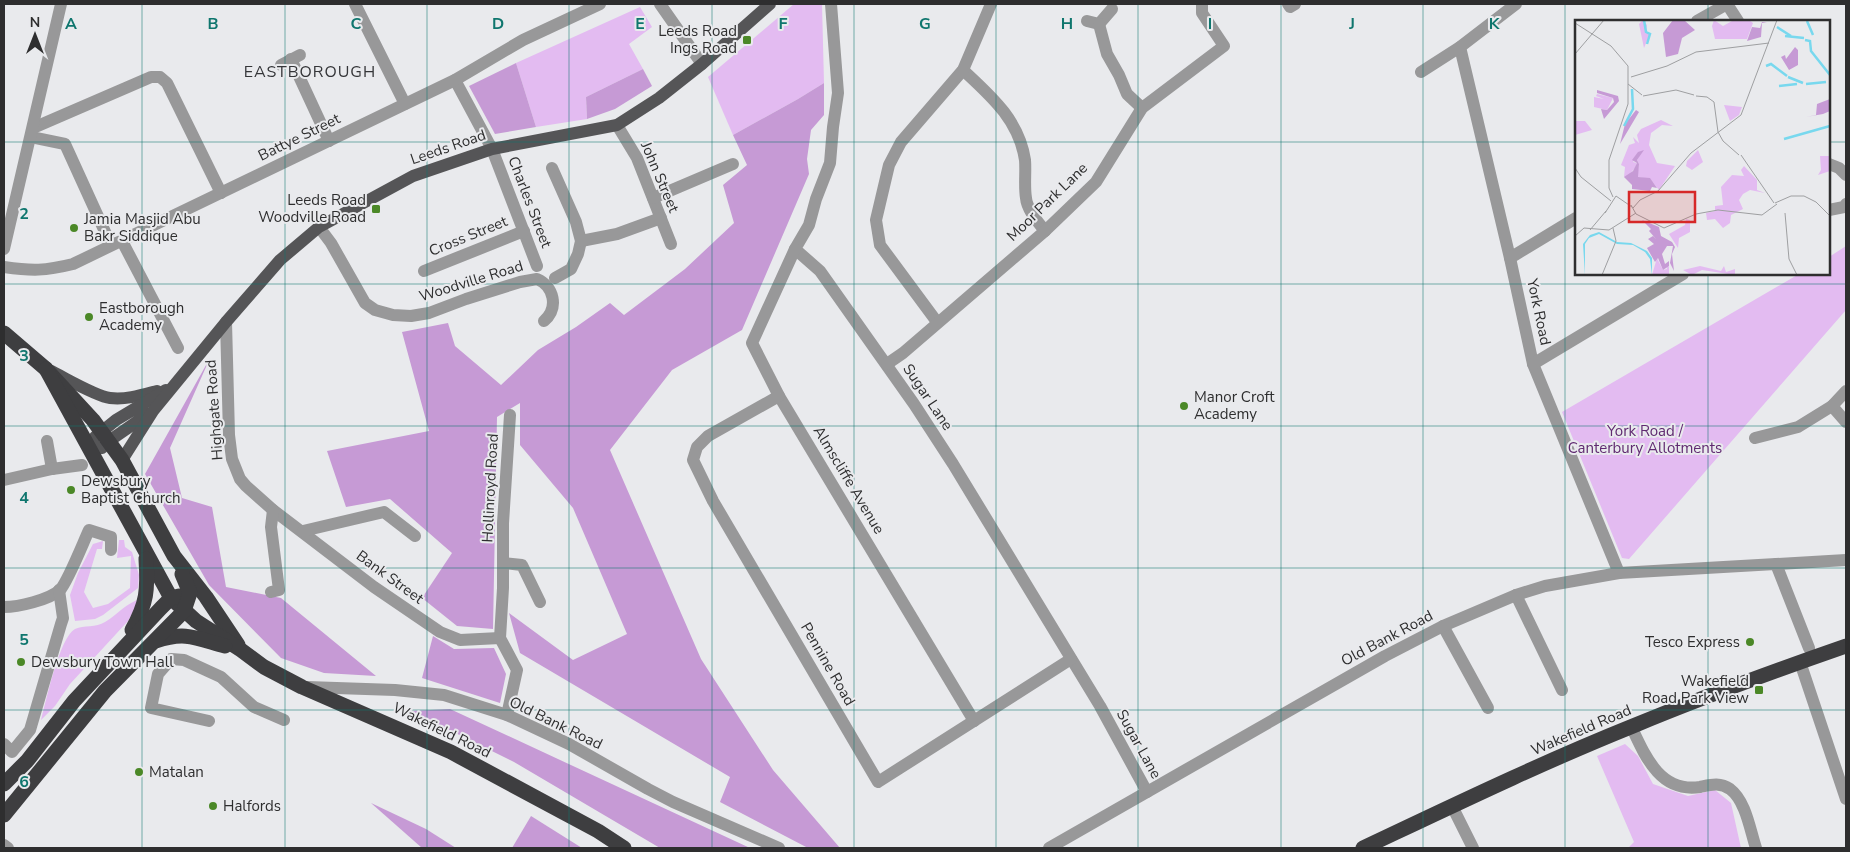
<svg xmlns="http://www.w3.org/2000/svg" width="1850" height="852" font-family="'Nunito Sans',sans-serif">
<rect width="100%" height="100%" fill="#e9eaed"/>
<g fill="#e3bbf1">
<path d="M794 4H822L824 83 798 99 733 135 708 77Z"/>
<path d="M640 7 652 27 629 44 643 69 586 97 587 119 536 127 516 63Z"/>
<path d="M1846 246V310L1629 559 1622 558 1562 412 1799 274H1829V257Z"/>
<path d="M119 540H124L125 547 132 552 139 575 138 588 103 615 95 619 75 621 70 595 78 573 93 544 103 541 102 549H97L84 592 93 608 108 604 130 588 131 556 117 558Z"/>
<path d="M141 599 128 621 70 684 55 706 41 720C46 702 59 638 75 629 84 625 96 628 105 622 117 615 127 602 141 599Z"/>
<path d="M1625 744 1638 756 1653 784 1688 796 1715 790 1731 803 1741 848H1628L1634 842 1597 756Z"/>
</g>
<g fill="#c69ad5">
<path d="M516 63 536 127 495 134 469 86Z"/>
<path d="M643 69 652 86 615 109 587 119 586 97Z"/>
<path d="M824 83V115L811 130 807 159 809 174 742 330 672 370 610 450 701 659 773 770 840 848H808L720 802 730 777 520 653 509 613 573 660 627 634 573 508 520 445V403L497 417 493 629 457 626 422 598 452 553 390 499 346 507 327 451 429 431 402 332 448 323 455 346 501 385 538 350 576 327 610 303 624 315 685 269 734 223 723 185 747 165 733 135 798 99Z"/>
<path d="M210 358 170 448 182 498 212 507 226 587 281 598 376 676 324 673 281 658 209 585 145 474Z"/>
<path d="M433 636 454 649 494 648 506 674 500 703 422 678Z"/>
<path d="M450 709 750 848H660L514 762 411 711Z"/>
<path d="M371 803 426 829 456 848H422Z"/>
<path d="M531 816 582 848H512Z"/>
</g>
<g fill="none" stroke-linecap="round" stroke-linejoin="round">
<g stroke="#989899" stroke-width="12">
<path d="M355 4 405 104"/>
<path d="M660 4 702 64"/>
<path d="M831 4 838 93 833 127 830 163 816 199 809 225 795 249 820 271 914 404 953 464 1100 706 1147 792"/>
<path d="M1288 4 1290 7 1295 4"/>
<path d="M1727 4 1738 21"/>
<path d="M1087 21 1099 24 1112 9"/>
<path d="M1697 21 1727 4"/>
<path d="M1099 24 1107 54 1119 75 1127 94 1142 108"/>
<path d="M1460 47 1510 258 1533 364 1619 573"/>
<path d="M291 59 329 141"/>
<path d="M281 65 300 55"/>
<path d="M963 70C991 96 1019 120 1025 160 1026 172 1024 186 1026 198 1027 210 1038 222 1045 231"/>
<path d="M1421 72 1460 47 1516 4"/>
<path d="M455 80 492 149 537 266"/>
<path d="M617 125 637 158 671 244"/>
<path d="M33 128 151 77H160L167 83 221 193"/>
<path d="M31 137 65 144 111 245"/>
<path d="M1829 164 1839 168 1846 175"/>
<path d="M552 168 576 222 581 241 578 254 571 269 555 278"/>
<path d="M653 198 733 164"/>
<path d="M1829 210 1844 207 1846 204"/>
<path d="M319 227 331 243 365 303 375 310 393 315 411 316 429 313 466 299 520 282 537 279C554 286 559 308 544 321"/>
<path d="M122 241 178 348"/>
<path d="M581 241 617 234 661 218"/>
<path d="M4 249 61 4"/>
<path d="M795 249 752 343 779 396 974 721"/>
<path d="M1510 258 1576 218"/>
<path d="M4 267C32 271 45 271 73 264L455 80 523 40 600 4"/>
<path d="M424 271 524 231"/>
<path d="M226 322 229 435 232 459 240 479 246 486 273 510 374 587 440 632 460 640 500 638"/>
<path d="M937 322 880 245 876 220 889 165 901 142 963 70 991 4"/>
<path d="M887 364 903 353 1045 231 1096 182 1142 108 1224 46 1202 13V4"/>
<path d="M1533 364 1683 274"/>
<path d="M779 396 708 436 697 447 693 460 713 501 878 782 1071 659"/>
<path d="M1832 406 1846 422"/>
<path d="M1755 438 1798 427 1832 406 1846 391"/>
<path d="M47 441 52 469"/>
<path d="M4 480 52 469 82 465"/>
<path d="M303 531 384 512 415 536"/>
<path d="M503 563 522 565 540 602"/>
<path d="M1776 564 1809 648"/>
<path d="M271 592 279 590 271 527 273 510"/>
<path d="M1516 595 1562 690"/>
<path d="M4 607C18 607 49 600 60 590 68 581 83 543 89 530L111 537V550"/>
<path d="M1443 626 1488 708"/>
<path d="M1800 662 1846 799"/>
<path d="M307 687 395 690 444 695 507 715 569 744 648 789 673 802 779 848"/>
<path d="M507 715 517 670 500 638 503 588V523L510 415"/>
<path d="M209 721 151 708 158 674 171 659 184 660 221 677 254 707 284 720"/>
<path d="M1631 726C1645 756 1660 793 1700 787 1710 785 1720 782 1730 789 1746 801 1750 830 1756 848"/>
<path d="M4 744 12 752 30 730 61 624 63 618 59 590"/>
<path d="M1452 806 1473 848"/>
<path d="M4 845 8 848"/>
<path d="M1049 848 1385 656 1443 626 1516 595 1545 586 1619 573 1846 560"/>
</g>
<g stroke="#555557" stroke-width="12">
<path d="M49 370C64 377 95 396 110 398 126 400 142 395 157 391"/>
<path d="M148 414 109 441 102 448 90 449 95 437 116 420 166 390"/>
<path d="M122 460 153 411 226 322 280 260 319 227 413 176 492 149 617 125 659 98 702 64 770 4"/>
</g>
<g stroke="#3e3e40" stroke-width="15">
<path d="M4 333 46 369 93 420 122 460 174 556 206 597 238 645"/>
<path d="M46 369 171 598 196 621 241 650 264 667 302 687 451 752 598 831 624 848"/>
<path d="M132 630C147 603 148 590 146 559"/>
<path d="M156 641C185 631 196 638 225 646"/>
<path d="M4 784 27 761 74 701 161 608 171 598 179 596"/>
<path d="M4 815 105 691 184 611 190 593 182 574"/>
<path d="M1363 848C1452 806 1541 763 1633 726 1703 697 1774 671 1846 646"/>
</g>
</g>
<path fill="none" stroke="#0f766e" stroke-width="1" stroke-opacity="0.55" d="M142 4V848M285 4V848M427 4V848M569 4V848M712 4V848M854 4V848M996 4V848M1138 4V848M1281 4V848M1423 4V848M1565 4V848M1708 4V21M4 142H1576M1829 142H1846M1708 274V848M4 284H1846M4 426H1846M4 568H1846M4 710H1846"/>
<g fill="#4b8827" stroke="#e9eaed" stroke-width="2">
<rect x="742" y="35" width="10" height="10" rx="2.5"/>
<rect x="371" y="204" width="10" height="10" rx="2.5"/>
<circle cx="74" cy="228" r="5"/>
<circle cx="89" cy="317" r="5"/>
<circle cx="1184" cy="406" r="5"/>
<circle cx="71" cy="490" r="5"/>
<circle cx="1750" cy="642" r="5"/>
<circle cx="21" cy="662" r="5"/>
<rect x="1754" y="685" width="10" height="10" rx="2.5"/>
<circle cx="139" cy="772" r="5"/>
<circle cx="213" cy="806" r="5"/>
</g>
<g text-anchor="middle" stroke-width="4" stroke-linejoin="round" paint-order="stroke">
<g font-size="15" fill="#2e2e2f" stroke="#e9eaed" text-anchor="start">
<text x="737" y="36" text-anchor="end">Leeds Road<tspan x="737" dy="17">Ings Road</tspan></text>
<text x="366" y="205" text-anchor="end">Leeds Road<tspan x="366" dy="17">Woodville Road</tspan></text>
<text x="84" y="224">Jamia Masjid Abu<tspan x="84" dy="17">Bakr Siddique</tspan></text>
<text x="99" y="313">Eastborough<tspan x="99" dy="17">Academy</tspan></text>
<text x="1194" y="402">Manor Croft<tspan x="1194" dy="17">Academy</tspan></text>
<text x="81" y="486">Dewsbury<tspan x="81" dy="17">Baptist Church</tspan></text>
<text x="1740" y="647" text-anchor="end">Tesco Express</text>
<text x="31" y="667">Dewsbury Town Hall</text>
<text x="1749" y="686" text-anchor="end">Wakefield<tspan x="1749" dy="17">Road Park View</tspan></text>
<text x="149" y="777">Matalan</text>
<text x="223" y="811">Halfords</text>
</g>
<g font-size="15" fill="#2e2e2f" stroke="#e9eaed">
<text transform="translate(299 137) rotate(-26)" y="5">Battye Street</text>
<text transform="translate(448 147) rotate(-19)" y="5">Leeds Road</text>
<text transform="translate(660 177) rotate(67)" y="5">John Street</text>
<text transform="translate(530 202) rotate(69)" y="5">Charles Street</text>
<text transform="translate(1047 202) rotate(-44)" y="5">Moor Park Lane</text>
<text transform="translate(468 236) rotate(-22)" y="5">Cross Street</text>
<text transform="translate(471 281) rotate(-17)" y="5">Woodville Road</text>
<text transform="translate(1539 312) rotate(78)" y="5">York Road</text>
<text transform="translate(928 397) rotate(56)" y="5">Sugar Lane</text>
<text transform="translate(214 410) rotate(-94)" y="5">Highgate Road</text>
<text transform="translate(849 480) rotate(59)" y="5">Almscliffe Avenue</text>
<text transform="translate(490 488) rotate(-87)" y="5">Hollinroyd Road</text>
<text transform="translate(390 577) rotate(36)" y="5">Bank Street</text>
<text transform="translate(1387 638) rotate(-28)" y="5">Old Bank Road</text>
<text transform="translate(828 664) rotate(60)" y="5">Pennine Road</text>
<text transform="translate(556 723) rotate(26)" y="5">Old Bank Road</text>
<text transform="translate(442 730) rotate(26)" y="5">Wakefield Road</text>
<text transform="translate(1581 730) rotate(-23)" y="5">Wakefield Road</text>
<text transform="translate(1139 744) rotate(61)" y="5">Sugar Lane</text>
</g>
<g font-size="15" fill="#602a71" stroke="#e9eaed">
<text x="1645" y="436">York Road /<tspan x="1645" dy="17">Canterbury Allotments</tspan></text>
</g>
<g font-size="16" letter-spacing="1" fill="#343538" stroke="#e9eaed">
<text x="310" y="77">EASTBOROUGH</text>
</g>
</g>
<g transform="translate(1575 20)">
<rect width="255" height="255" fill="#e9eaed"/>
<path d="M68 0 72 5 71 13H75L69 28 64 4ZM139 0 148 6 157 1 154 0H174L178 3 172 19H140L137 6ZM22 74 38 78 32 90 19 87V77L29 79 21 76ZM149 85 167 87 164 95 155 101ZM86 100 98 106 87 105 76 113 74 125 82 143 100 146 84 170 75 159 62 157 64 144 62 140 66 131 58 142 62 143 60 148 53 156 49 157 50 147 46 145 54 125 60 123 58 117 64 123 62 115 66 109ZM0 101H10L17 110 0 115ZM123 130 128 142 117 150 111 146 112 141ZM245 136H254L255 151 243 155 246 150ZM169 146 182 160V170L190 173 175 170 168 174 164 180 168 189 156 195 155 203 148 208 140 199 132 200 131 193 140 191V186L148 185 146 167 157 155 169 156 166 150ZM111 199 115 200V212L104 218 103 228 94 214 110 205ZM82 238 88 250 92 249 91 244 94 247V255H77ZM125 246 146 251 149 246 151 252 160 249V255L127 250 117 255 108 250Z" fill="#e3bbf1"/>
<path d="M98 0H109L120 10 107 18 103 34 91 37 88 13ZM187 2H192L187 3 186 17 172 21 177 7 185 8ZM220 27 223 30V45L214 50 206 37 210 35 211 39ZM22 70 43 76 44 81 29 99 26 89 32 90 39 82 38 78 22 73ZM255 79V91L248 94 231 97 241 95 242 84ZM61 90 64 92 45 124 50 104ZM69 130 62 140 64 144 63 157 75 158 82 168 77 167 75 171 57 169V165L49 157 58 151 62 143 57 140 63 132ZM67 200 84 207 86 216 97 222 100 227 97 234 99 251 95 243 98 226H92L87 234 90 244 94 241V246L88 250 83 238 80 242 72 228 79 224 73 219 78 216 81 219 74 211 76 209Z" fill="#c69ad5"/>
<path d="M24 212 42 222 56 223 72 231 77 238V255L75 239 70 232 58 225 42 224 24 214 14 218 10 224V255L8 224 15 215Z" fill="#78d8ee"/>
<path fill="none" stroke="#78d8ee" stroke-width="2.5" d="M69 0 71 12 75 14 72 24M232 1 238 15M202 7 216 16M210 16 229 18M230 20 235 21 236 31 255 55M191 46 196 44 212 56M213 57 228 63M231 64 251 62M204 66 222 64M49 106 58 89 57 69M209 119 255 106"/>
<path fill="none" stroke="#9e9fa1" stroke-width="1" d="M0 3 36 26 53 46V84L34 140V168L38 177M0 34 29 0M56 57 92 46 121 32 194 23M53 64 67 75M68 76 101 70 119 75M121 76 132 77 139 82 143 112 148 121 164 135M166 135 199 183M0 148 6 157 36 181M200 183 216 176H229L241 182 255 196M56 185 61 194 89 208 121 194 143 190 187 195 202 184M58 188 65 180 83 171 116 133 166 95 202 0M30 193 41 176 57 187M210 193 214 239 222 255M15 210 31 191M0 216 9 208 34 210 61 193M27 255 41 221 38 208"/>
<path fill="#d62828" fill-opacity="0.15" stroke="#d62828" stroke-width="2.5" d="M54 172H120V202H54Z"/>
<rect width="255" height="255" fill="none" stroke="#2e2e2f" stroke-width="2.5"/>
</g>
<g font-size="16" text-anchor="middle" font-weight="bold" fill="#0f766e" stroke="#e9eaed" stroke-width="4" stroke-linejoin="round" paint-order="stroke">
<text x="71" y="29">A</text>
<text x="213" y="29">B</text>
<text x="356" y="29">C</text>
<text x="498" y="29">D</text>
<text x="640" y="29">E</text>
<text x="783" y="29">F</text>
<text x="925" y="29">G</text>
<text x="1067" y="29">H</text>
<text x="1210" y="29">I</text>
<text x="1352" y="29">J</text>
<text x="1494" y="29">K</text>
<text x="24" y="219">2</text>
<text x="24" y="361">3</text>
<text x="24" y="503">4</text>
<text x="24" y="645">5</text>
<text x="24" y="787">6</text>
</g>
<rect width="1850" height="852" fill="none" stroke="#2e2e2f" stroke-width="10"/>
<g transform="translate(35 35)" stroke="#e9eaed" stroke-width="4" paint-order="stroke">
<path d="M0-4L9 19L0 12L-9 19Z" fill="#2e2e2f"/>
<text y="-8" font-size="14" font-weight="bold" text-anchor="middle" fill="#2e2e2f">N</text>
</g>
</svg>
